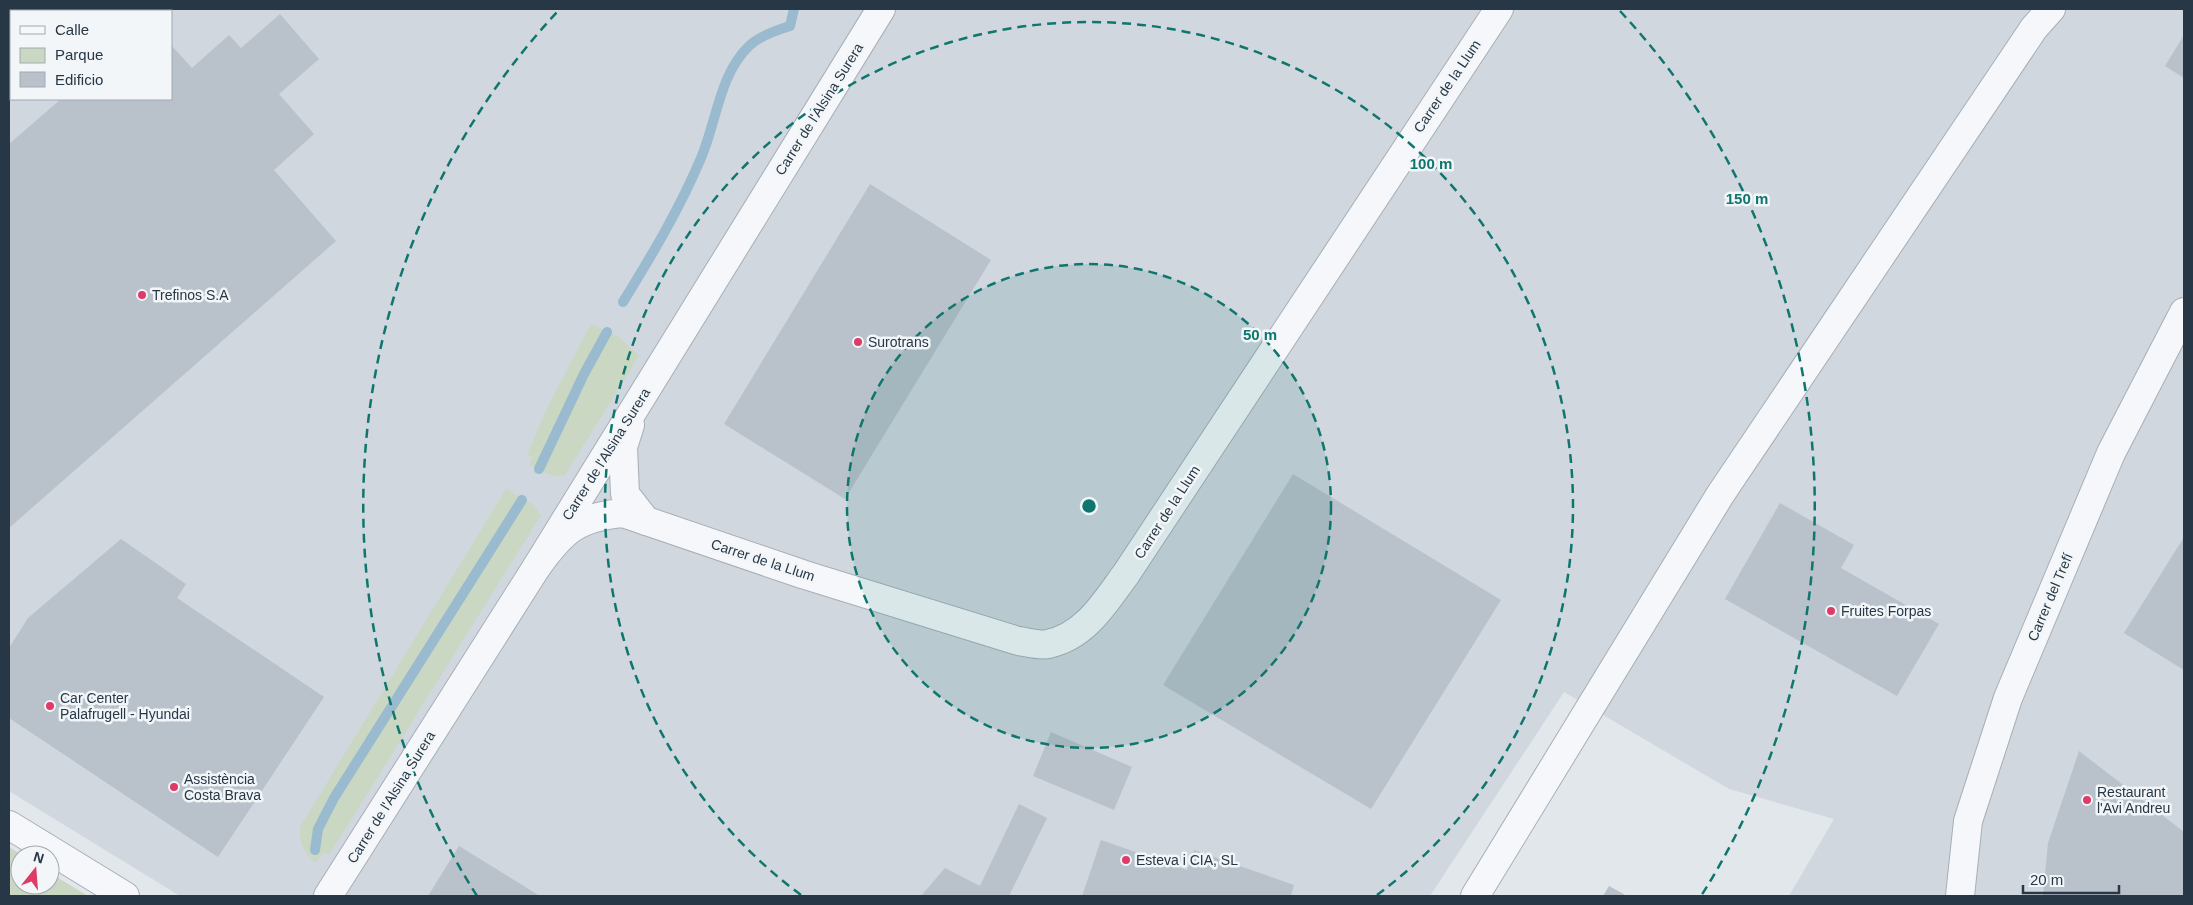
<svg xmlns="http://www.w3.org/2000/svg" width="2193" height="905" font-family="Arial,sans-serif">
<rect width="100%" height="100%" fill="#e2e7ec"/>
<path fill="#d0d7de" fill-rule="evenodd" d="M9 9H2184V896H1789L1834 819 1729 789 1564 692 1430 896H180L9 791ZM11 11H171V99H11Z"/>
<g fill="#cad7c2">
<path d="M591 324 619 337 639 356 565 475C553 479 541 470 529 465L533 457 527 455 547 408Z"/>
<path d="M506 489 532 504 541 515 329 855 324 852 316 863C303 852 300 844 300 827Z"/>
<path d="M9 847 22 855 20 885H50V873L88 896H9Z"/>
</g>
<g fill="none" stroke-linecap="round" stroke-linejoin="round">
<g stroke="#9abacf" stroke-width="10">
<path d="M623 302C652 255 680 208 701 158 717 121 719 75 749 46 759 36 777 30 790 26L794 9"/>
<path d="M539 469 584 374 607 332"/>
<path d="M315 850 318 829 334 798 522 500"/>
</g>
</g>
<g fill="#b9c1ca">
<path d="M109 9H140L142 11H106Z"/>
<path d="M280 14 319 59 279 94 314 134 274 170 336 241 9 528V144L61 99H171V45L192 68 229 35 241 48Z"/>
<path d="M2184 35V78L2165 66Z"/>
<path d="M870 184 991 260 845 499 724 424Z"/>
<path d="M1293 474 1501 600 1371 809 1163 685Z"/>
<path d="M1780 503 1854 545 1841 568 1939 624 1897 696 1725 599Z"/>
<path d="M2184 537V670L2124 633Z"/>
<path d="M121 539 186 584 177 598 324 697 218 857 9 718V648L28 618Z"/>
<path d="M1051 732 1132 767 1114 810 1033 776Z"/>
<path d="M2079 751 2184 832V896H2043L2048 843Z"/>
<path d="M1019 804 1047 818 1009 896H921L945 868 980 886Z"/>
<path d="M1101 840 1187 870 1194 850 1294 885 1291 896H1082Z"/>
<path d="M459 846 540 896H428Z"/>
<path d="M1609 886 1627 896H1603Z"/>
</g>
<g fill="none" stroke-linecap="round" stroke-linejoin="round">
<defs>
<g id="minor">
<path d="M630 425 623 447 625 494 646 521"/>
<path d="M536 568C562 531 577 517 623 513L805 575 1018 641C1027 642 1039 646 1048 644 1086 636 1105 602 1126 574L1499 9"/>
<path d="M9 825 125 896"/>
<path d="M328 896 536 568 881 9"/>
<path d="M1475 896 1720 495 2034 28 2051 9"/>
<path d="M1960 896 1968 821 2008 698 2111 453 2184 312"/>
</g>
</defs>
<use href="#minor" stroke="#a6afb7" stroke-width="30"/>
<use href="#minor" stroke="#f6f7fa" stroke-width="28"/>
</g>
<circle cx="1089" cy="506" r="242" fill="#0f766e" fill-opacity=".12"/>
<g fill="none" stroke="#0f766e" stroke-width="2.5" stroke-dasharray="9 6">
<circle cx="1089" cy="506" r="242"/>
<path d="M801 895A484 484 0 1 1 1377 895"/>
<path d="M477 896A726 726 0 0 1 558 11M1620 11A726 726 0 0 1 1701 896"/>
</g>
<g fill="#dc3c67" stroke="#f2f6f9" stroke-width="2">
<circle cx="142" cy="295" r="5"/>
<circle cx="858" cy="342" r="5"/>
<circle cx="1831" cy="611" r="5"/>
<circle cx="50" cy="706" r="5"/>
<circle cx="174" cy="787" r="5"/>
<circle cx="2087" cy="800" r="5"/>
<circle cx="1126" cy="860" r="5"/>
</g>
<g text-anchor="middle" stroke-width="5" stroke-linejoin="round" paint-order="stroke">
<g font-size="14" fill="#283746" stroke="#f2f6f9">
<text transform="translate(1447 86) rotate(-56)" y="5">Carrer de la Llum</text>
<text transform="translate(819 109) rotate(-58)" y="5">Carrer de l'Alsina Surera</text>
<text transform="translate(606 454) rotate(-58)" y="5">Carrer de l'Alsina Surera</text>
<text transform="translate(1167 512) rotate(-57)" y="5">Carrer de la Llum</text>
<text transform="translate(763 560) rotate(18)" y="5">Carrer de la Llum</text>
<text transform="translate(2050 597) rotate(-67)" y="5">Carrer del Trefí</text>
<text transform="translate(391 797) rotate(-58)" y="5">Carrer de l'Alsina Surera</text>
</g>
<g font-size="14" fill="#283746" stroke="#f2f6f9" text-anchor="start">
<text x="152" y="300">Trefinos S.A</text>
<text x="868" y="347">Surotrans</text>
<text x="1841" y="616">Fruites Forpas</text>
<text x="60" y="703">Car Center<tspan x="60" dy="16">Palafrugell - Hyundai</tspan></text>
<text x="184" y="784">Assistència<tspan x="184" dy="16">Costa Brava</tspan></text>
<text x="2097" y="797">Restaurant<tspan x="2097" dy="16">l'Avi Andreu</tspan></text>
<text x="1136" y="865">Esteva i CIA, SL</text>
</g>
</g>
<circle cx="1089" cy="506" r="8" fill="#0f766e" stroke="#f2f6f9" stroke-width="2.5"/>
<g font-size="15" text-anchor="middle" font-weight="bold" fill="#0f766e" stroke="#f2f6f9" stroke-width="5" stroke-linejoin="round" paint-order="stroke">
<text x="1431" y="169">100 m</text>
<text x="1747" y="204">150 m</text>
<text x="1260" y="340">50 m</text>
</g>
<rect width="2193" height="905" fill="none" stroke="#283746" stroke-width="20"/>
<rect x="10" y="10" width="162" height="90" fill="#f2f6f9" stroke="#a1aab1"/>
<rect x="20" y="26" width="25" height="8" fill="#f6f7fa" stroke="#a1aab1"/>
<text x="55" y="35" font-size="15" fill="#283746">Calle</text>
<rect x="20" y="48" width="25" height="15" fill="#cad7c2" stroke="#a1aab1"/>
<text x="55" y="60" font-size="15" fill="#283746">Parque</text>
<rect x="20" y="72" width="25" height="15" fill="#b9c1ca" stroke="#a1aab1"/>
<text x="55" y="85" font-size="15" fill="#283746">Edificio</text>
<g transform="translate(35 870) rotate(17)"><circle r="24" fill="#f2f6f9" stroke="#a1aab1"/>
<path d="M0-4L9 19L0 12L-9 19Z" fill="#dc3c67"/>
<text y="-8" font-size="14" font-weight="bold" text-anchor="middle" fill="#283746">N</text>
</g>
<path d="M2023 885v8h96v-8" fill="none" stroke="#283746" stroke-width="2.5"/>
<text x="2030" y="885" font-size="15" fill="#283746" stroke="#f2f6f9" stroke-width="4" paint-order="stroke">20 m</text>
</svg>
